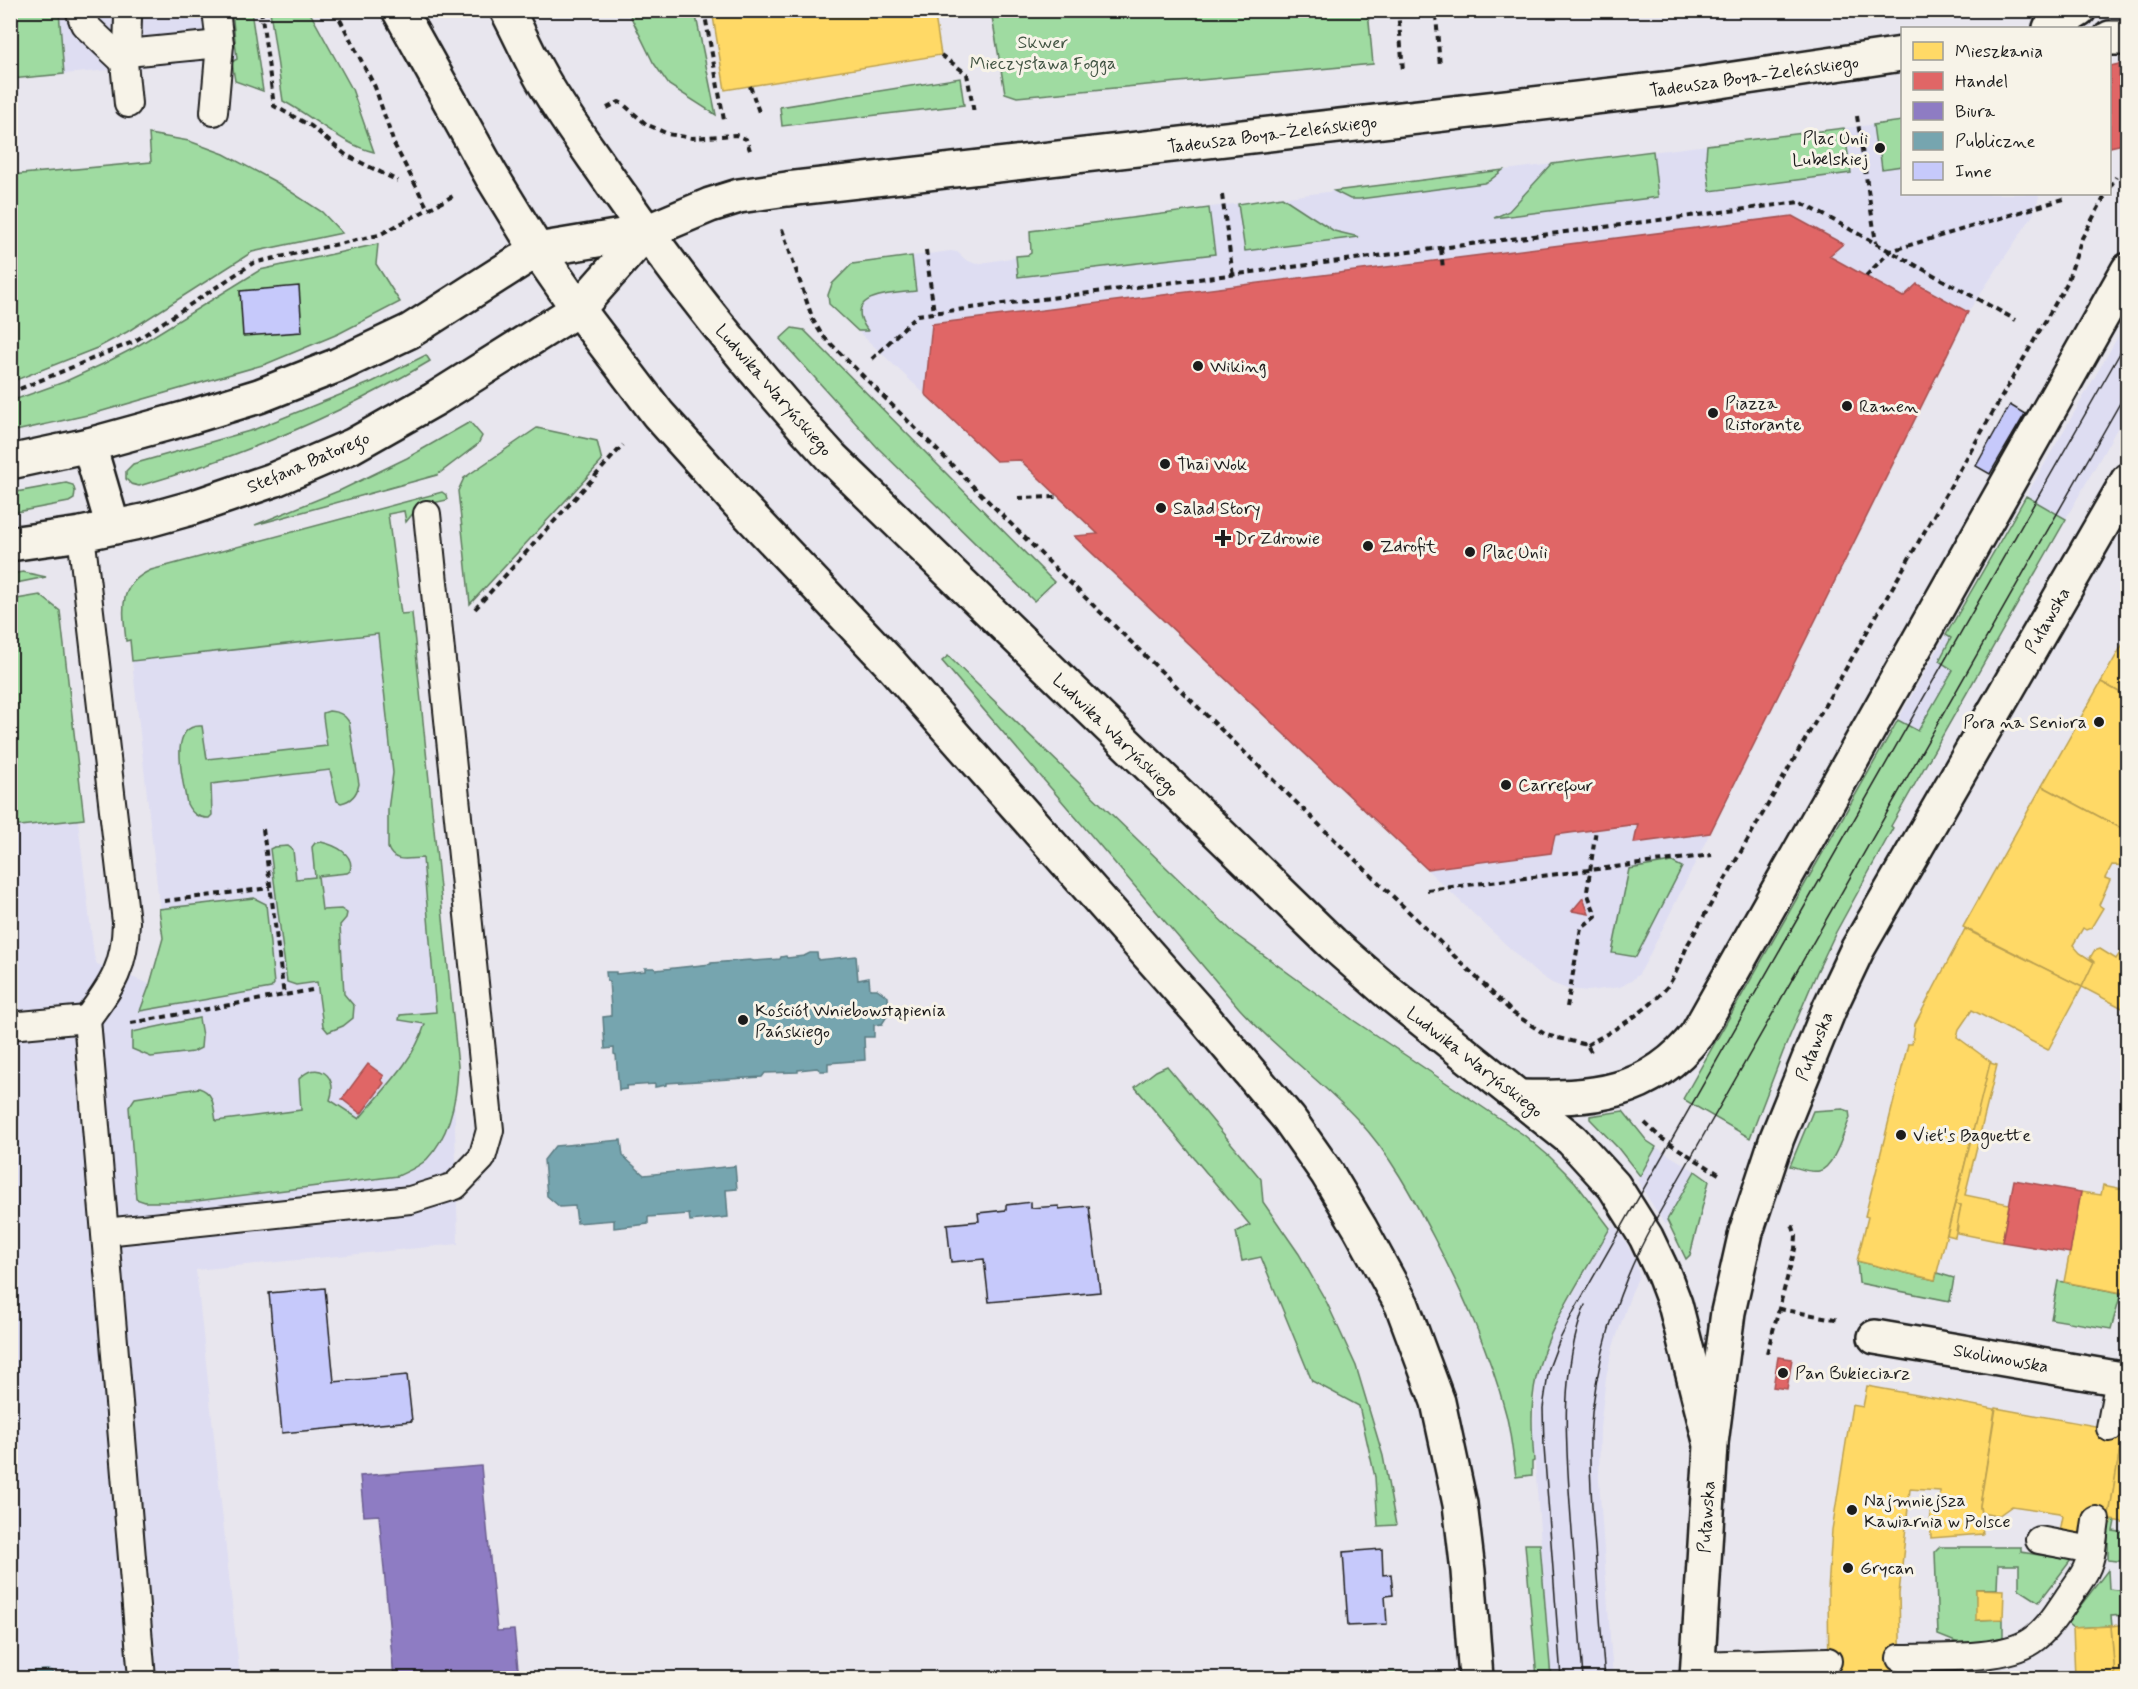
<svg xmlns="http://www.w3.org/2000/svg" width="2138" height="1689" font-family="Mynerve,sans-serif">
<rect width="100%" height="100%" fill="#e8e6ee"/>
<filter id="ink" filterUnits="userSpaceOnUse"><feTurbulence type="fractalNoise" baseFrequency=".0167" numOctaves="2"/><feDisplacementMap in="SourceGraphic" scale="12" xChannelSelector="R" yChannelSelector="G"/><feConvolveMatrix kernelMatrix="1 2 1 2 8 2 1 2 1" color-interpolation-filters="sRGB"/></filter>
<g filter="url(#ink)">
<g fill="#deddf2">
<path d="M59 11H232L237 59 64 74Z"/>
<path d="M1902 121V194H2038L2039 197 2033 215 1968 312 1645 964 1639 974 1631 981 1620 987 1588 991 1567 989 1552 983 1534 971 1074 536 1097 533 1059 497 1020 460 996 461 829 304 828 295 832 284 852 264 951 251 957 252 966 260 976 264 1028 255 1031 253 1032 248 1031 231 1287 197Z"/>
<path d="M2127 321V411L1723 1122 1683 1099 1946 635Z"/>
<path d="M412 613 452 1010 458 1244 196 1270 240 1678H11L10 643 78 821 94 956 97 964 150 984 163 938 130 644Z"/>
<path d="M1656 1147 1695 1171 1665 1225 1637 1180Z"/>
<path d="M1613 1224 1620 1232 1635 1259 1639 1276 1631 1294 1613 1347 1606 1377 1600 1428 1599 1480 1613 1678H1551L1533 1436 1536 1379 1543 1356 1554 1327Z"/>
</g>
<g fill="#9fdba1" stroke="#5e7c5e" stroke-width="1.5">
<path d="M11 10 59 11 64 74 11 79Z"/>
<path d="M232 11H251L263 91 235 81 232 62 237 59Z"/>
<path d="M270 11H309L352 89 374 152C341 144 314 117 283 101Z"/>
<path d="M628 11H695L716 115 669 85 653 62Z"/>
<path d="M991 11H1368L1373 64 1017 97 1005 93Z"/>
<path d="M960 78 964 105 782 126 780 107Z"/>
<path d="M1902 121V166L1882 169 1879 146 1876 147 1873 125Z"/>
<path d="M1844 128 1851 173 1710 191 1706 158 1707 145Z"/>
<path d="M149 134 189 141 224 154 276 182 322 212 342 233 252 252 127 332 97 348 11 382V175L151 162Z"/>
<path d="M1653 151 1658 197 1494 218 1509 211 1552 164Z"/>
<path d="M1503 170 1489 181 1484 183 1359 199H1350L1334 191Z"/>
<path d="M1282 197 1334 231 1359 237 1245 251 1238 204Z"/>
<path d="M1209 208 1215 254 1018 277 1016 256 1028 255 1031 253 1030 231Z"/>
<path d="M378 244 376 264 400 302 338 334 266 364 92 414 11 432V401L64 382 103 364 134 348 260 270Z"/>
<path d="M912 256 916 291C893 294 840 293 868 331H858L829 304 828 295 832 284 852 264Z"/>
<path d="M792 328 804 330 1054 582 1034 601 878 448 780 339Z"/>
<path d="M426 355 430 361C338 416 242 456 139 486L131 484 126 479V471L133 464 253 430 372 382Z"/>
<path d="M470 422 482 436 478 444 437 475 255 525 341 490 407 458Z"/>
<path d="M537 428 597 441 602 461 470 604 458 491 464 478Z"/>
<path d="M66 483 73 485 75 491 74 499 69 502 11 513V493Z"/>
<path d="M442 492 446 495 447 500 419 506 406 522 404 511 388 514 401 614 412 613 458 1066C457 1098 450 1135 427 1159 419 1167 408 1171 398 1176L189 1202H145L136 1199 129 1107 135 1098 199 1088C215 1093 213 1107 216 1121L301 1110 299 1079C317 1059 339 1076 330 1100L359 1119C383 1090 414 1061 425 1024L399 1020 400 1015 436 1012 423 858C409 858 394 864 388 848V810L393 773 378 634 132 661 130 640 126 641C123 610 117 585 151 570Z"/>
<path d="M2026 496 2066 519 1891 826 1893 828 1836 932 1817 972 1783 1052 1750 1138 1683 1099 1898 720 1918 731 1953 670 1939 661 1951 638 1946 635Z"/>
<path d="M23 572 46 577 11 584V574Z"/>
<path d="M40 595 60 611 84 819 11 827V600Z"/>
<path d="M948 656 1236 935 1353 1020 1524 1135 1550 1157 1575 1182 1610 1228C1584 1275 1547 1326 1536 1378 1530 1405 1532 1434 1534 1461L1532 1462V1475L1516 1477C1513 1456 1511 1434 1506 1414 1490 1352 1463 1294 1434 1238 1412 1196 1390 1154 1358 1120 1321 1080 1275 1048 1239 1008L942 661Z"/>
<path d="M329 711C339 712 344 714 349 722L359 784C357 794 351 801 341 803L337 801 330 770 211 784 212 815 209 818C198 818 192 814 187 804 184 784 166 723 202 726L207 759 327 746 323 717V713Z"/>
<path d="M321 842C335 845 355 854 350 871L347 873 318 876 322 910 341 909 347 913 346 918 340 925 344 994 354 1006 353 1018 343 1026 328 1032 323 1026 317 982 296 985 287 982 270 849 274 847 288 846 293 850 296 879 315 877 312 847 315 843Z"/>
<path d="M1672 862 1682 867 1636 957 1612 953 1629 869Z"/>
<path d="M254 898 266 904 274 984 271 988 140 1011 150 984 163 938 159 909Z"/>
<path d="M199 1018 202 1036 201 1048 193 1052 151 1057 132 1049V1032Z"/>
<path d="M1167 1066 1261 1179 1263 1202 1299 1254 1327 1303 1356 1366 1383 1456 1396 1525 1378 1526 1375 1477 1359 1406 1312 1381 1261 1257 1242 1261 1236 1232 1250 1225 1135 1087 1156 1071Z"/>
<path d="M1843 1109 1849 1111 1850 1118C1844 1131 1834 1168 1819 1171 1810 1173 1799 1168 1790 1166L1813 1111Z"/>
<path d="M1623 1111 1647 1141 1656 1147 1640 1176 1618 1148 1590 1119V1116Z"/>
<path d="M1695 1171 1709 1181 1690 1255 1686 1259 1667 1220Z"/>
<path d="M1857 1261 1935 1280 1937 1273 1954 1278 1950 1301 1859 1283Z"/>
<path d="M2058 1281 2121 1293 2111 1329 2051 1319Z"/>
<path d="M2112 1520 2115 1521 2113 1531 2127 1533V1562L2108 1560V1522H2111Z"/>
<path d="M1525 1544H1540L1551 1678H1537Z"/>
<path d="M1940 1547H2021V1552L2071 1560 2039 1602 2019 1589V1565H1998L1997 1589H1976L1977 1620 2003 1619V1640L1958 1643 1938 1635 1935 1552Z"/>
<path d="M2108 1570 2109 1589 2127 1591V1615L2111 1616 2112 1626 2073 1628 2067 1623Z"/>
<path d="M1386 1672H1411L1412 1678H1389Z"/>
</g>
<g fill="#ffd966" stroke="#bba050" stroke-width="1.5">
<path d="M712 10H934L941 55 725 90Z"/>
<path d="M1428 10H1491L1429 15Z"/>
<path d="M2128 635V697L2101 682Z"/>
<path d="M2101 682 2128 697V832L2042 786Z"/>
<path d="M2042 786 2128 832V866L2112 865 2105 878 2110 880 2099 905 2103 908 2091 928 2086 930 2083 928 2073 945 2080 953 2094 962 2082 987 1963 927Z"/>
<path d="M1965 929 2082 987 2048 1050 1972 1010 1959 1029 1957 1037 1991 1062 1935 1280 1857 1261 1868 1217 1865 1216 1908 1044H1912L1915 1024Z"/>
<path d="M2100 949 2116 959 2122 950 2128 953V1011L2082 987 2094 962 2090 958 2094 951Z"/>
<path d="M1990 1063 1997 1065 1965 1195 2009 1204 2002 1242 1957 1233 1958 1225 1956 1224 1961 1205 1955 1204Z"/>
<path d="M2103 1185 2128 1190V1294L2064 1282 2081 1192 2101 1195Z"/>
<path d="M1955 1204 1961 1205 1955 1237 1947 1235Z"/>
<path d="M1867 1386 1995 1409 1980 1506 1983 1534 1931 1538 1930 1508 1940 1506V1491L1910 1489 1899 1594 1901 1678H1829L1828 1590 1832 1530 1852 1405 1863 1407Z"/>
<path d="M1996 1408 2123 1431 2108 1522 2082 1519 2079 1536 2060 1532 2063 1516 2059 1513 2012 1506 1998 1516 1981 1513 1980 1506Z"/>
<path d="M2123 1431 2128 1432V1523L2112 1520 2111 1523 2108 1522Z"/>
<path d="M1976 1589 2004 1590 2003 1619 1976 1620Z"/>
<path d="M2128 1624V1678H2115L2111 1626Z"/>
<path d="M2111 1626 2115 1678H2072H2075L2073 1628Z"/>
</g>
<g fill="#e06666" stroke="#a55050" stroke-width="1.5">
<path d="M105 10H143V12L105 15Z"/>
<path d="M2119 64V84L2128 123V143L2110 147V66Z"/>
<path d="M1792 216 1843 244 1829 256 1903 297 1917 284 1968 312 1710 833 1634 843 1638 824 1555 835 1551 853 1427 869 1074 536 1098 534 1020 460 996 461 925 394 932 324Z"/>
<path d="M1583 898 1589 914 1572 911Z"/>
<path d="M368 1064 384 1076 381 1080 384 1083 361 1114 342 1099Z"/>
<path d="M2014 1180 2081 1192 2070 1253 2002 1242Z"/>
<path d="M1778 1357 1792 1359 1787 1389 1773 1387Z"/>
</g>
<path fill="#8e7cc3" stroke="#6c5f91" stroke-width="1.5" d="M481 1466 497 1631 514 1630 519 1678H394L379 1515 364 1516 360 1476Z"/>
<g fill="#76a5af" stroke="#5b7c83" stroke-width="1.5">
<path d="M810 953H817L818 960 856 956 858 980 869 978 870 989H877L888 997 889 1013 882 1024 874 1025V1037H864L865 1060 828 1063V1071H821L817 1068 798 1070V1072L765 1073 762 1077 666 1083V1085L655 1087V1084L626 1086 627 1089 619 1090 616 1055 614 1054V1048L605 1049 603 1017 611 1016V1009L609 981H607L606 972H616V974L645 971V968H654L656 970 711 964V963L750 960 754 961 780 959 781 957 786 956 787 958 804 956Z"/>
<path d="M621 1140 623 1156 644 1175 735 1166 737 1189 726 1190 728 1217 690 1221 689 1214 648 1217V1224L614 1228V1220L577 1223 575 1206 560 1207 547 1196 544 1160 555 1146Z"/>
<path d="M47 1670 52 1671 53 1678H10L11 1673Z"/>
</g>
<g fill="#c6c9fb" stroke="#1c1c1c" stroke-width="1.5">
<path d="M299 286 302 332 243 336 240 291Z"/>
<path d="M2010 405 2025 414 1990 474 1976 466Z"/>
<path d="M1031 1202V1208L1059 1206V1209L1089 1206 1100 1292 989 1302 984 1259 951 1262 947 1224 979 1221 978 1213 1006 1210V1205Z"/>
<path d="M325 1288 334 1382 407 1375 412 1421 282 1433 269 1293Z"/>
<path d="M1382 1549 1383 1575 1391 1574 1393 1595 1385 1596 1387 1624 1348 1626 1343 1552Z"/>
</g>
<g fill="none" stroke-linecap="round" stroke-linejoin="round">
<defs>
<g id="service">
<path d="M79 10 84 24 124 62"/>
<path d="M128 17 127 53 124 62 128 104"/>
<path d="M127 53 220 44"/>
<path d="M214 112 220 44 216 10"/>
<path d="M81 534 126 922C125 967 113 984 87 1019"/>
<path d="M10 1026 87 1019 142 1678"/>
<path d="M105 1232 410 1200 455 1186 482 1158 490 1130 427 514"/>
<path d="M2110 1428 2119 1379"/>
<path d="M2092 1550 2096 1520"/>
<path d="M1900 1658C1934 1657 2004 1660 2031 1641 2047 1630 2057 1614 2067 1599 2078 1582 2089 1571 2092 1550L2039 1540"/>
<path d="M1697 1665 1828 1661"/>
</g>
<g id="minor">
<path d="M1519 1097C1591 1099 1650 1095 1697 1034L2128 270"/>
<path d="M1875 1337 2128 1380"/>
</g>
<g id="tertiary">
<path d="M2050 28 2079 10"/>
<path d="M2110 38H2128"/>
<path d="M89 445 113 527"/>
<path d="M10 462 89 445 187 418 259 396 338 365 410 331 537 250 646 232 710 205 739 196 787 189 1673 88 1902 54"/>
<path d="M10 544 81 534 148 520 191 508 273 480 352 446 435 399 578 309 646 232"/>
<path d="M1711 1443 1728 1312 1746 1232 1777 1138 1830 1007 1857 950 2128 480"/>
</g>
<g id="secondary">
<path d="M399 10 491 175 537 250 578 309 658 414 739 504 889 662 1200 1013 1289 1119 1327 1173 1360 1228 1402 1305 1438 1402 1460 1504 1468 1571 1476 1678"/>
<path d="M507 10C517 29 526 49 536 68 558 109 587 147 613 185 680 281 753 372 832 458L1332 943 1389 993 1572 1140 1614 1186 1646 1237 1664 1275 1675 1304 1711 1445 1697 1678"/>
</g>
</defs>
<use href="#service" stroke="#1c1c1c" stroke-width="30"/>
<use href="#minor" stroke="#1c1c1c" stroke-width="38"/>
<use href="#tertiary" stroke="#1c1c1c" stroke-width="38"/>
<use href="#secondary" stroke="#1c1c1c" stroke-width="38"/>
<g stroke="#1c1c1c" stroke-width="4" stroke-dasharray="6 4.5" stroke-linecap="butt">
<path d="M261 10 274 106 311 126 346 155 398 181"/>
<path d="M335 10 375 87 394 144 428 209"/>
<path d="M704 10 724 120"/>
<path d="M1398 10 1403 71"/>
<path d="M1436 15 1440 67"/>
<path d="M941 55 967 74 974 113"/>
<path d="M750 86 760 115"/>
<path d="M607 108 619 102 623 104 646 124 668 134 692 138 736 135 746 139 751 153"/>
<path d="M1857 116 1876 243"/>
<path d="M2110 187 2116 177"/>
<path d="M1222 195 1233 276"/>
<path d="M782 229 813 320 822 335 1060 573 1513 1013 1546 1035 1587 1045 1591 1052"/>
<path d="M1441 249 1443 269"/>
<path d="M926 250 934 313"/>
<path d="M1866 276 1890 251 2067 198"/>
<path d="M872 359 917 315 1800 202 2016 320"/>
<path d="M10 393 135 341 253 263 379 235 455 195"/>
<path d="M1018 498 1059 497"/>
<path d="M475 609 623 445"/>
<path d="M263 829 284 996"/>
<path d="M1427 890 1712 855"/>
<path d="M164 901 270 888"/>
<path d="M1567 1007 1581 928 1596 916 1587 892 1596 829"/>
<path d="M131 1023 312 990"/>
<path d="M1587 1045C1615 1029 1646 1013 1667 987 1676 975 1682 958 1688 944L2067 283 2082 238 2106 194"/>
<path d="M1645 1123 1661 1138 1722 1176"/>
<path d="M1779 1309 1840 1320"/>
<path d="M1767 1353 1795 1249 1796 1236 1792 1224"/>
</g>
<use href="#service" stroke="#f7f3e8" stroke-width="26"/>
<use href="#minor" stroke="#f7f3e8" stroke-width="33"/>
<use href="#tertiary" stroke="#f7f3e8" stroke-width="33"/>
<use href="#secondary" stroke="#f7f3e8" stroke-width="33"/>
<g stroke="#1c1c1c" stroke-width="1.5">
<path d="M1561 1678 1544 1447 1543 1408 1549 1368 1560 1339 1574 1311 2128 339"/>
<path d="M1583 1678C1579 1625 1575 1572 1571 1518 1566 1446 1559 1374 1585 1305"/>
<path d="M1605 1678C1601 1635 1598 1591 1595 1547 1592 1510 1589 1474 1590 1437 1594 1363 1617 1289 1653 1224L2128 389"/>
</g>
</g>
</g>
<g fill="#1c1c1c" stroke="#f7f3e8" stroke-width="2">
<circle cx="1880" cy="148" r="6"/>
<circle cx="1198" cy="366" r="6"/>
<circle cx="1847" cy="406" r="6"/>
<circle cx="1713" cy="413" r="6"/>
<circle cx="1165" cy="464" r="6"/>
<circle cx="1161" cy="508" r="6"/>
<path d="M1220 529h6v6h6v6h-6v6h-6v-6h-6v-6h6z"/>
<circle cx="1368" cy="546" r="6"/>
<circle cx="1470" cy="552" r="6"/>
<circle cx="2099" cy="722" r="6"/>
<circle cx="1506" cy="785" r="6"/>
<circle cx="743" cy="1020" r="6"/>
<circle cx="1901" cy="1135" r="6"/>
<circle cx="1783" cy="1373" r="6"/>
<circle cx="1852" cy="1510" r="6"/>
<circle cx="1848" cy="1568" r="6"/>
</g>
<g text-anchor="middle" stroke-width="6" stroke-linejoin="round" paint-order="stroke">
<g font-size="18" fill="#435544" stroke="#f7f3e8">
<text x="1043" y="48">Skwer<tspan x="1043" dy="21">Mieczysława Fogga</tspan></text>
</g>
<g font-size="18" fill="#1c1c1c" stroke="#f7f3e8">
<text transform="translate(1754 76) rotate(-8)" y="6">Tadeusza Boya-Żeleńskiego</text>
<text transform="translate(1272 134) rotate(-7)" y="6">Tadeusza Boya-Żeleńskiego</text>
<text transform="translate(774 390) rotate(49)" y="6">Ludwika Waryńskiego</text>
<text transform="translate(308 462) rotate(-23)" y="6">Stefana Batorego</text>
<text transform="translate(2047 620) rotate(-60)" y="6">Puławska</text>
<text transform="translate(1116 735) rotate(44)" y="6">Ludwika Waryńskiego</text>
<text transform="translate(1814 1046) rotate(-68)" y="6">Puławska</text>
<text transform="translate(1475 1062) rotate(38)" y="6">Ludwika Waryńskiego</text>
<text transform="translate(2001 1358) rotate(10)" y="6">Skolimowska</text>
<text transform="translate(1706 1517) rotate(-86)" y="6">Puławska</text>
</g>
<g font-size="18" fill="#1c1c1c" stroke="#f7f3e8" text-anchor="start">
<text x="1868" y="144" text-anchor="end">Plac Unii<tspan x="1868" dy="21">Lubelskiej</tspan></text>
<text x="1210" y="372">Wiking</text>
<text x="1725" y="409">Piazza<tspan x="1725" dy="21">Ristorante</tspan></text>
<text x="1859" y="412">Ramen</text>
<text x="1177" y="470">Thai Wok</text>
<text x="1173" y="514">Salad Story</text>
<text x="1235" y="544">Dr Zdrowie</text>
<text x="1380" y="552">Zdrofit</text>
<text x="1482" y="558">Plac Unii</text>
<text x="2087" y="728" text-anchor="end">Pora na Seniora</text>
<text x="1518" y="791">Carrefour</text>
<text x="755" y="1016">Kościół Wniebowstąpienia<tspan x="755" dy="21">Pańskiego</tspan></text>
<text x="1913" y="1141">Viet's Baguette</text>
<text x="1795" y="1379">Pan Bukieciarz</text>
<text x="1864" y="1506">Najmniejsza<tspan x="1864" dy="21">Kawiarnia w Polsce</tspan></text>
<text x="1860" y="1574">Grycan</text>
</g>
</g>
<rect width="2138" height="1689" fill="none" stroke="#f7f3e8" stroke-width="36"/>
<rect x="18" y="18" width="2102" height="1653" fill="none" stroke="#1c1c1c" stroke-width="2" filter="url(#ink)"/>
<rect x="1901" y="27" width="210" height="168" fill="#f7f3e8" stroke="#9f9d96" stroke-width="1.5"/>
<rect x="1913" y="42" width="30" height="18" fill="#ffd966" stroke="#9f9d96" stroke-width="1.5"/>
<text x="1955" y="57" font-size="18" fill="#1c1c1c">Mieszkania</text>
<rect x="1913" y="72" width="30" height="18" fill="#e06666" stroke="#9f9d96" stroke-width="1.5"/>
<text x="1955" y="87" font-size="18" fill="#1c1c1c">Handel</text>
<rect x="1913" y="102" width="30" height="18" fill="#8e7cc3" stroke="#9f9d96" stroke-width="1.5"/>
<text x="1955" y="117" font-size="18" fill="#1c1c1c">Biura</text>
<rect x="1913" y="132" width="30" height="18" fill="#76a5af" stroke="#9f9d96" stroke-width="1.5"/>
<text x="1955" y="147" font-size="18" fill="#1c1c1c">Publiczne</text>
<rect x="1913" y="162" width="30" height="18" fill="#c6c9fb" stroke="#9f9d96" stroke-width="1.5"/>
<text x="1955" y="177" font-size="18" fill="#1c1c1c">Inne</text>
</svg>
